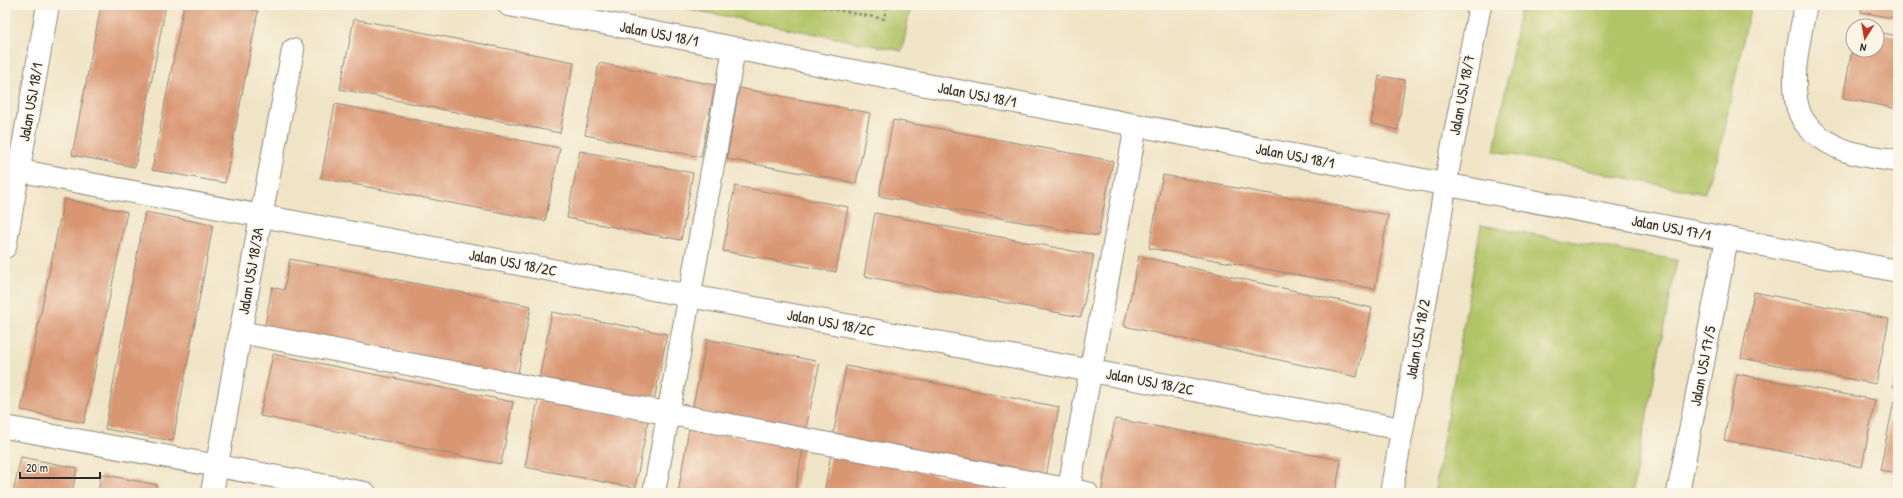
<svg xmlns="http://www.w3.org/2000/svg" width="1903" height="498" font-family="'Patrick Hand',sans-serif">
<rect width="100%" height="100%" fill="#fcf5e5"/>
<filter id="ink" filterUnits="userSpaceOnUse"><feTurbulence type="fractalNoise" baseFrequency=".025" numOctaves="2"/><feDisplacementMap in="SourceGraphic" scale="8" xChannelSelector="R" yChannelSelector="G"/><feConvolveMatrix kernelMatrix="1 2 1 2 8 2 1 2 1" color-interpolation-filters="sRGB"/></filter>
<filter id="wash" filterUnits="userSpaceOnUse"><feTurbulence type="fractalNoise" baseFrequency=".012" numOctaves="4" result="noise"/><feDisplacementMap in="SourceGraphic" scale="16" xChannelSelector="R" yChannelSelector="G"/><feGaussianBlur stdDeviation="0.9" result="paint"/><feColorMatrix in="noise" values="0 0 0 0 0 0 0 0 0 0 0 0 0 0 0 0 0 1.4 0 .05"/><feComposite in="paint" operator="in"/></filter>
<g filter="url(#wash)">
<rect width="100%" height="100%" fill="#f0e4c6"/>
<g fill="#b2c468" stroke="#6e784a">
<path d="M669 5H911L902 51Z"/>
<path d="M1521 5H1751L1718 157 1704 194 1494 151Z"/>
<path d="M1481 225 1677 260 1632 493H1434Z"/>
</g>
<g id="blocks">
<g fill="#d99673">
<path d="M101 5H166L135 167 72 155Z"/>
<path d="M184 5H228L258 11 225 183 152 170Z"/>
<path d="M1862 5H1898V19L1861 12Z"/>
<path d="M354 19 574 62 560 133 340 89Z"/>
<path d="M1877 32 1898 36V109L1843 98 1852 50H1877Z"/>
<path d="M599 63 715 85 701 157 585 135Z"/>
<path d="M1379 76 1405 80 1398 130 1371 123Z"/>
<path d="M739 88 870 113 856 183 727 159Z"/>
<path d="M335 104 560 148 545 221 321 178Z"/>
<path d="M893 120 1113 161 1098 236 879 196Z"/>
<path d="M580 151 693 173 681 240 567 218Z"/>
<path d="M1163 175 1388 215 1375 289 1149 248Z"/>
<path d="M735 186 848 207 836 272 723 251Z"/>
<path d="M64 199 127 212 84 423 21 410Z"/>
<path d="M145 212 213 225 173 441 105 429Z"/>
<path d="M875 213 1094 255 1081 317 864 276Z"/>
<path d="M1139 256 1372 308 1357 377 1124 326Z"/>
<path d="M290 259 531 306 517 378 264 330 272 287 284 290Z"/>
<path d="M1754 292 1889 319 1876 384 1741 358Z"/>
<path d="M552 312 667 334 653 406 538 384Z"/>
<path d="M707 339 820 362 805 433 692 410Z"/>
<path d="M273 354 513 402 501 464 260 416Z"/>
<path d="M846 366 1059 407 1045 482 832 441Z"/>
<path d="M1897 367H1898V388L1893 387Z"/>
<path d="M1737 374 1875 400 1862 467 1724 440Z"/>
<path d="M538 400 648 421 635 488 525 467Z"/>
<path d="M1894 401 1898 402V473L1880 470Z"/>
<path d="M1115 419 1341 460 1335 493H1101Z"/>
<path d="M689 428 803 448 795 493H678Z"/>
<path d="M831 454 1026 492V493H824Z"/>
<path d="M21 457 77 468 72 493H13Z"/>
<path d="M101 474 157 485 156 493H98Z"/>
</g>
</g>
</g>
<g filter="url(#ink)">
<use href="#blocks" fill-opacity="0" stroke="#8e8878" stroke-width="1"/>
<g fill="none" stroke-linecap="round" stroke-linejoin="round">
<defs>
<g id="minor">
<path d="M509 5 1898 271"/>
<path d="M1806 5C1800 35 1788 85 1800 114 1806 131 1833 147 1850 152 1865 157 1882 158 1898 161"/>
<path d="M5 168 1402 429"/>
<path d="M5 247 48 5"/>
<path d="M240 332 1087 493"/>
<path d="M5 427 365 493"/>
<path d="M212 493 261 216 293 50"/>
<path d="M654 493 734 49"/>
<path d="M1068 493 1136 126"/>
<path d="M1391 493 1440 220 1445 185 1480 5"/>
<path d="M1678 493 1727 238"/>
</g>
</defs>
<use href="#minor" stroke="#8e8878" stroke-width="24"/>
<path stroke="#8e8878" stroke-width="2.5" stroke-dasharray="3 3" stroke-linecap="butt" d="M811 5 884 19 887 5"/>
<use href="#minor" stroke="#fff" stroke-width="22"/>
</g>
</g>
<g text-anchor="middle" stroke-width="3" stroke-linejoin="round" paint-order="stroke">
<g font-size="15" fill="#2b2b2b" stroke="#fcf5e5">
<text transform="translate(659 34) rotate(11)" y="5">Jalan USJ 18/1</text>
<text transform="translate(977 95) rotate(11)" y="5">Jalan USJ 18/1</text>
<text transform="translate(1462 95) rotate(-79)" y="5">Jalan USJ 18/7</text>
<text transform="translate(31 102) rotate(-80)" y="5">Jalan USJ 18/1</text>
<text transform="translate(1295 156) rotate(11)" y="5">Jalan USJ 18/1</text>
<text transform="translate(1671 228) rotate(11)" y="5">Jalan USJ 17/1</text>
<text transform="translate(513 263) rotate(11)" y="5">Jalan USJ 18/2C</text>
<text transform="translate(251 271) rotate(-80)" y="5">Jalan USJ 18/3A</text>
<text transform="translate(831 323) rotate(11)" y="5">Jalan USJ 18/2C</text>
<text transform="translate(1418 339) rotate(-80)" y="5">Jalan USJ 18/2</text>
<text transform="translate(1703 366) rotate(-79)" y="5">Jalan USJ 17/5</text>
<text transform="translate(1150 382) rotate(11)" y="5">Jalan USJ 18/2C</text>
</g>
</g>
<rect width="1903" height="498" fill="none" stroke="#fcf5e5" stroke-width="20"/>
<g transform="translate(1865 38) rotate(191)"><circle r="19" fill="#fcf5e5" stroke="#a8a49b"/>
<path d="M0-3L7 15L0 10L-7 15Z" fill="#c8321e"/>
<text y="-6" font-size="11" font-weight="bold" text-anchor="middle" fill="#2b2b2b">N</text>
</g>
<path d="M20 472v6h80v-6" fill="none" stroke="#2b2b2b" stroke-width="2"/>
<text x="26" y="472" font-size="12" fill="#2b2b2b" stroke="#fcf5e5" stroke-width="3" paint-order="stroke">20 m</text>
</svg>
